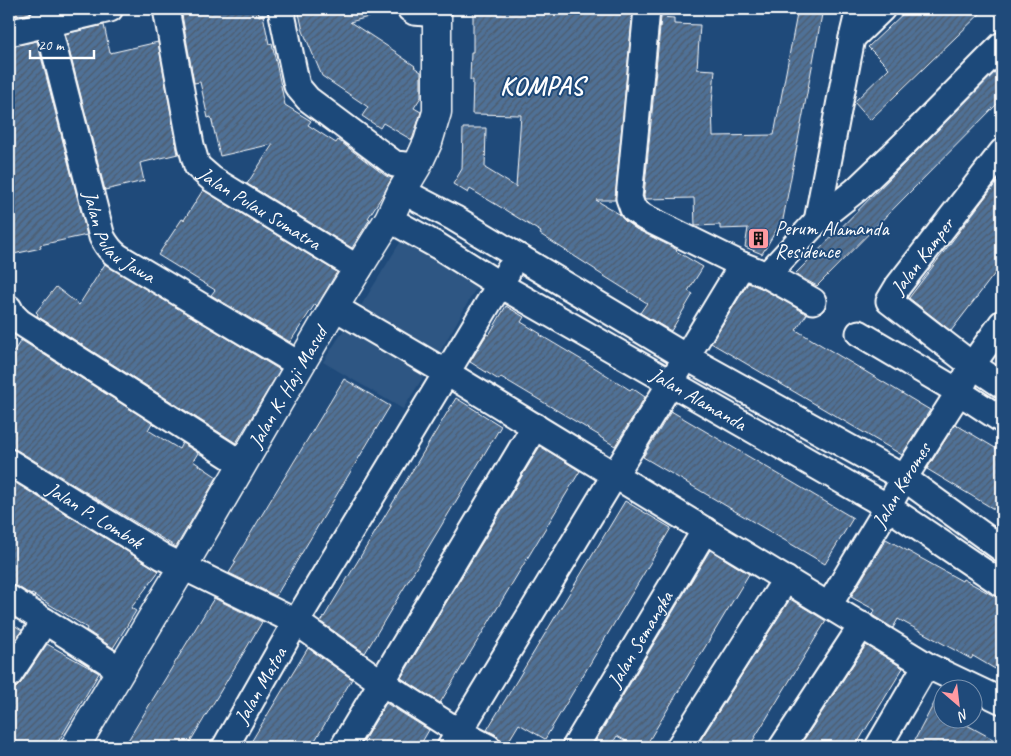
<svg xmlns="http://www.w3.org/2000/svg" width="1011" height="756" font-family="Caveat,sans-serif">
<defs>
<pattern id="building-hatch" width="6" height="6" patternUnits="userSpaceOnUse" patternTransform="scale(1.25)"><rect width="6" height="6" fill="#507197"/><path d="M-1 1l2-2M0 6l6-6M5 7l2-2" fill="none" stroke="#4e5b6a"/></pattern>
</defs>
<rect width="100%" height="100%" fill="#1f4a7a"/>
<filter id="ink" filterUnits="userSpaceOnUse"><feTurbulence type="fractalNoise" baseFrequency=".02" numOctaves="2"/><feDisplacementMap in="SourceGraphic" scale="10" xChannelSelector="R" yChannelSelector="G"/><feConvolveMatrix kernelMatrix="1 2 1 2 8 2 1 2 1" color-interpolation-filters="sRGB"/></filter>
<g filter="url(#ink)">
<g fill="#2e5683">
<path d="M403 238 479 283 438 355 359 309Z"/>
<path d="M349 322 427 371 403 409 323 362Z"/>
</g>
<g fill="url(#building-hatch)" stroke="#fff">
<path d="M9 9H30V13L9 18Z"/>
<path d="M181 9H258L259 16 263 15 269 44 272 43 285 105 311 121 308 125 336 143 338 140 386 176 392 178 384 193 368 218 370 219 352 248 247 184 273 144 220 156 211 117 208 118 200 82 194 83Z"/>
<path d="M298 9H375L376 15 350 22 396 52V53L415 66 414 67 421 72V97L414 108 421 112 412 140 383 123 380 128 362 116 368 107 322 76 303 31Z"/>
<path d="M473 9H633L615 200H596L619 214 625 221 636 229 668 245 677 250 676 251 703 267 688 291 693 294 671 331 640 313 647 303 596 271V270L540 234 541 232 502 208 470 189 468 193 453 184 462 169 463 128H486L485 168 516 187 521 115 472 114 473 80H470L471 52H473Z"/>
<path d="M798 9H823L781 230 777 229 762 254 745 247 748 228 720 229V225L695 226 694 198 645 199 644 196 661 17 674 18V24L700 25 697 69 715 70 712 103 713 136 774 135Z"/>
<path d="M908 9H985L870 120 854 102 889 68 868 47Z"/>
<path d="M104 25 110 53 158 42 173 125H172L178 154 140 163 144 181 105 190 65 34Z"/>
<path d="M37 41 87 235 40 245 41 248 9 255V47Z"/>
<path d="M1002 65V99L817 286 795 274Z"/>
<path d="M1002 175V264L951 331 909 298Z"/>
<path d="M203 190 337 272 317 306 315 304 290 342 211 295 215 290 158 255 182 219 184 220Z"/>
<path d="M105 264 280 370 236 443 37 316 38 314 36 312 56 287 79 305Z"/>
<path d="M748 283 761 288 807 314 796 330 930 410 902 455 711 343Z"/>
<path d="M506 306 524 317 521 322 541 334 540 335 597 369 630 390 632 388 645 397 615 446 600 437V436L501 377 499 380 470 362 487 334 489 335Z"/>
<path d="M21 340 152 423 148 430 179 449 182 443 198 453 193 461 217 477 176 547 17 450 9 448V359Z"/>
<path d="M344 379 390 406 276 596 229 573 236 562 234 561Z"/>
<path d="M456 398 501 426 365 653 321 622Z"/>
<path d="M671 411 853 518 825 564 643 457Z"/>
<path d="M955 424 1002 452V514L927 469Z"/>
<path d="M540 446 580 471 440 703 401 678Z"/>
<path d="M9 479 159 571 131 608 136 611 113 648 86 630 87 628 62 612 32 594 31 595 17 586 9 584Z"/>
<path d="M625 501 671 528 545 739 519 724 505 747H502L500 739 495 734 487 730Z"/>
<path d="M886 539 962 581 963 579 994 596 1002 598V673L973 656 971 659 898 619 893 628 872 615 875 610 851 597Z"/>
<path d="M710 550 749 574 645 747H637L617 736 610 747H605L595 742Z"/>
<path d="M214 598 262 622 187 747H124Z"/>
<path d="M790 599 826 621 749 747H696Z"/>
<path d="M9 622 22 630 10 648 9 647Z"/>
<path d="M47 644 99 673 55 747H16L9 742V689L16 688 21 683Z"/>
<path d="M866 645 903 668 855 747H799Z"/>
<path d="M308 648 352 679 346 689 311 747H248Z"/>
<path d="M941 690 944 691V718H971L967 725 1002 744V747H911Z"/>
<path d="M386 703 429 730 419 747H360Z"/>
</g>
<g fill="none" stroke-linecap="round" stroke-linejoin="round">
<defs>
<g id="street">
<path id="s1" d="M44 9 102 237C107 246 111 252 119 257L300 365"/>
<path id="s2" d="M166 9 191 145 197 166 212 179 359 269"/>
<path d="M281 9 297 86 308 99 395 164 417 166"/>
<path d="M410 9 414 12 437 14"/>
<path d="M647 9 629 198 633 209 644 217 742 265 767 275 813 301"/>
<path d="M9 33 110 9"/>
<path d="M852 38 882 9"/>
<path d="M1002 152 898 286 889 301 972 365 1002 385"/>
<path d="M402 191 454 218 686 357 904 478 1002 549"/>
<path id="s3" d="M389 219 438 246 500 285 888 507 1002 584"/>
<path d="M817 221 852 38 859 9"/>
<path d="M767 275 817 221 856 190 903 145 1002 45"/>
<path d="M334 307 447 373 926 665 1002 701"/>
<path d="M9 308 12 314 20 322 242 464"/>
<path d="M859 333 959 392 1002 420"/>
<path id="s4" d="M9 462 163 557 296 622 381 682 459 732 488 747"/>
<path d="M9 598 121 670"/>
<path id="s5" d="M829 605 888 507 904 478 959 392 972 365 1002 323"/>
<path d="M9 675 45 621"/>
<path id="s6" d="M225 747 296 622 508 271"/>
<path d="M343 747 535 426"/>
<path d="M450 747 742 265"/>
<path id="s7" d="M575 747 705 530"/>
<path d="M679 747 786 579"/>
<path d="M782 747 862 625"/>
<path d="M878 747 926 665"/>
</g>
<g id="secondary">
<path id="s8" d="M75 747 182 568 334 307 389 219 402 191 417 166 428 142 437 112V9"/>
</g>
</defs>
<use href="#street" stroke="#fff" stroke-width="29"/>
<use href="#secondary" stroke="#fff" stroke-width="31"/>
<use href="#street" stroke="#1f4a7a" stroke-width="25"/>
<use href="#secondary" stroke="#1f4a7a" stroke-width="28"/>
</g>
</g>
<defs>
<symbol id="building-square" viewBox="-11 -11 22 22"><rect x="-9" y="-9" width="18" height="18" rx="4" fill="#ff9aa2" stroke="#1f4a7a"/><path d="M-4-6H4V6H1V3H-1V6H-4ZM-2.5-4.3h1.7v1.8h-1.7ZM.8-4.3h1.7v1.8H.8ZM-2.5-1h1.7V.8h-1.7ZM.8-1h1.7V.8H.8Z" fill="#111"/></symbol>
</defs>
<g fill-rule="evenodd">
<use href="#building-square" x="746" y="226" width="25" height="25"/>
</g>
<g text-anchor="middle" stroke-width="4" stroke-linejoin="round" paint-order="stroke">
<g font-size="20" fill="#fff" stroke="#1f4a7a">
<text dy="7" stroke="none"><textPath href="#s2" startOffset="236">Jalan Pulau Sumatra</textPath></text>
<text dy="7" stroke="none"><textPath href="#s1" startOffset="245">Jalan Pulau Jawa</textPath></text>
<text transform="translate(922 256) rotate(-53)" y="7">Jalan Kamper</text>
<text dy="7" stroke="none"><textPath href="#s8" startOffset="418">Jalan K. Haji Masud</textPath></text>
<text dy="7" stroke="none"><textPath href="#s3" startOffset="358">Jalan Alamanda</textPath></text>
<text dy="7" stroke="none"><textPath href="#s5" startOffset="140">Jalan Keromes</textPath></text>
<text dy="7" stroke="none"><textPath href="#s4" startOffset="101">Jalan P. Lombok</textPath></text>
<text dy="7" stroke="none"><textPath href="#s7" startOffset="126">Jalan Semangka</textPath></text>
<text dy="7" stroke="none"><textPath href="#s6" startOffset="71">Jalan Matoa</textPath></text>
</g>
<g font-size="20" fill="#fff" stroke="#1f4a7a" text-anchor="start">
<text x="775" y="235">Perum Alamanda<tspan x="775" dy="23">Residence</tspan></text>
</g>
<g font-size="25" font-weight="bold" letter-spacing="1" fill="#fff" stroke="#1f4a7a">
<text x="542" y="94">KOMPAS</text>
</g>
</g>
<rect width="1011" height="756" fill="none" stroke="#1f4a7a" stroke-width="30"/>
<rect x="15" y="15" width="981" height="726" fill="none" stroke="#fff" stroke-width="2" filter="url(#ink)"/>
<g transform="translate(958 704) rotate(152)"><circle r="24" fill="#1f4a7a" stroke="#7992af"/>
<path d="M0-4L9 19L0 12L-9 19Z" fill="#ff9aa2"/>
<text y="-8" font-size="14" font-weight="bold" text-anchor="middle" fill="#ffffff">N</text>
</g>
<path d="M30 50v8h64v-8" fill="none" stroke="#ffffff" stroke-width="2.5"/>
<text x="38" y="50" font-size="15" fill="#ffffff" stroke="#1f4a7a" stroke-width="4" paint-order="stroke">20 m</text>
</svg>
